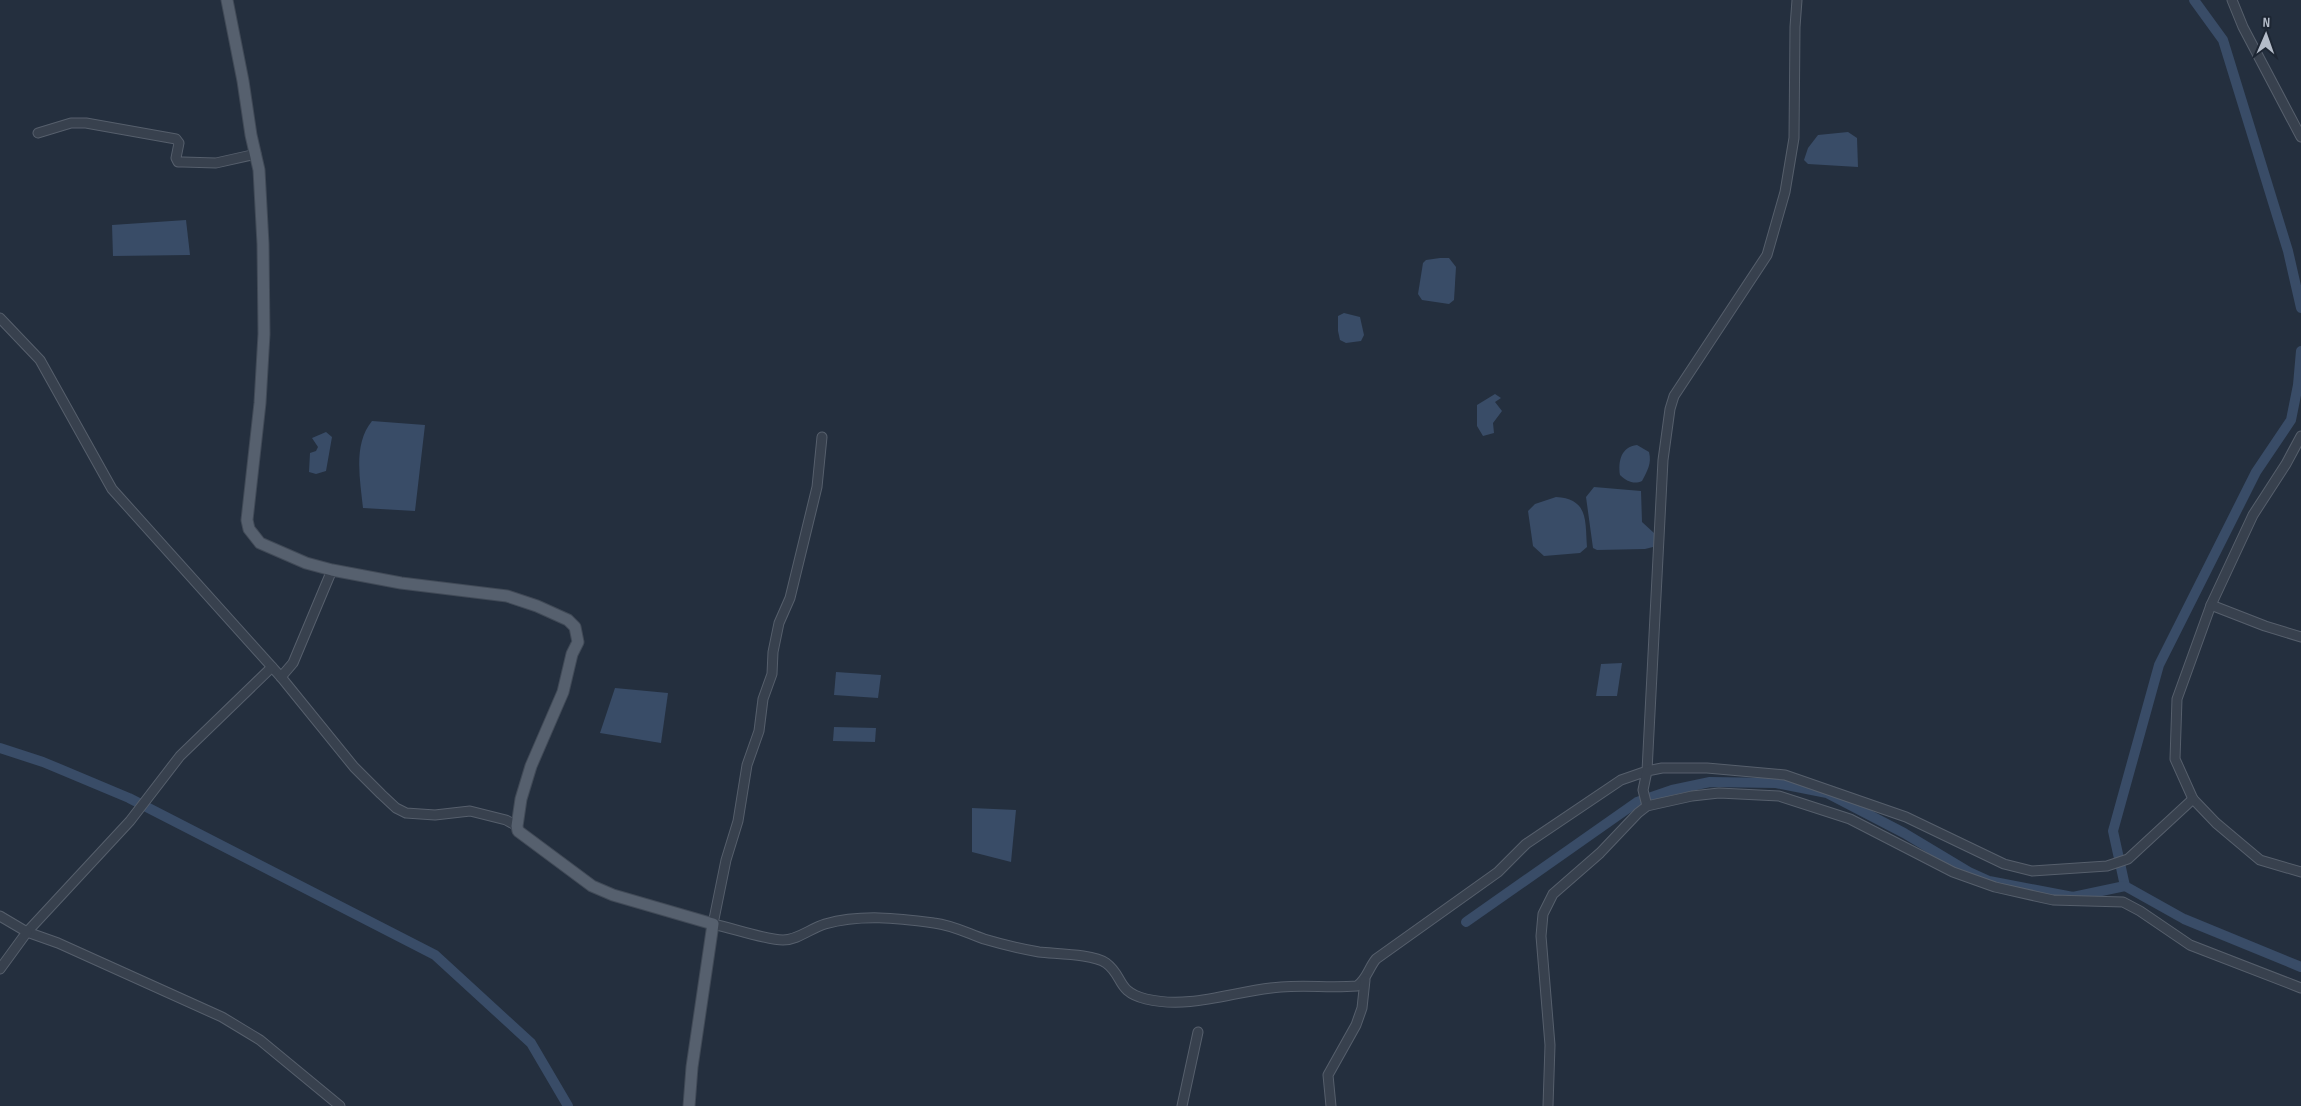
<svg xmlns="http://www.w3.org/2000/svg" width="2301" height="1106" font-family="'Sofia Sans Condensed',sans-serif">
<rect width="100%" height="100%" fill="#242f3e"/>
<g fill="#394c67">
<path d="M1848 132 1857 138 1858 167 1808 164 1804 160 1808 148 1818 135Z"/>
<path d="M186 220 190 255 113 256 112 225Z"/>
<path d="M1440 258H1449L1456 267 1454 300 1449 304 1422 300 1418 294 1423 263 1426 260Z"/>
<path d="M1344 313 1360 317 1364 335 1361 341 1346 343 1340 340 1338 331V316Z"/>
<path d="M1495 394 1501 398 1495 402 1502 411 1493 423 1494 433 1483 436 1477 426V405Z"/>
<path d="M372 421 425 425 415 511 363 508C360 479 353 444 372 421Z"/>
<path d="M326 432 332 437 326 471 316 474 309 472 310 453 316 451 318 447 312 438Z"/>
<path d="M1637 445 1649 452C1652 464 1647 471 1642 481 1634 485 1626 481 1620 475 1618 461 1621 447 1637 445Z"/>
<path d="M1594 487 1641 491 1642 522 1654 533 1657 546 1645 549 1597 550 1593 548 1586 497Z"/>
<path d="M1556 497C1589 499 1585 521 1587 547L1580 553 1544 556 1533 546 1528 511 1535 504Z"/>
<path d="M1622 663 1617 696H1596L1601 664Z"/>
<path d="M836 672 881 675 878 698 834 695Z"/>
<path d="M615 688 668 693 661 743 600 733Z"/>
<path d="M834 727 876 728 875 742 833 741Z"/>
<path d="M972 808 1016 810 1011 862 972 852Z"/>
</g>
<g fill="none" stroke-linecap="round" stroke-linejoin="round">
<g stroke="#394c67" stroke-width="10">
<path d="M2194 0 2223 40 2288 251 2301 308"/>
<path d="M0 748 43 762 129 798 435 955 531 1043 568 1106"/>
<path d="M2125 886 2113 831 2159 665 2256 472 2291 420 2298 385 2301 351"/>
<path d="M1466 922 1637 802 1672 790 1710 782 1776 783 1827 793 1904 833 1969 872 1989 881 2073 897 2125 886 2184 919 2301 967"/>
</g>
<defs>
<g id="minor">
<path d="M2232 0 2243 27 2301 137"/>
<path d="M38 133 71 123H86L176 139 179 143 176 158 178 162H183L216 163 256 154"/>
<path d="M0 318 40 360 112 489 281 677 354 767 381 794 396 808 406 813 435 815 470 811 506 820 517 826"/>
<path d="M2301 436 2286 464 2253 515 2211 605 2177 699 2175 759 2193 799 2216 823 2260 860 2301 872"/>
<path d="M822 437 817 487 790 598 779 623 773 652 772 674 763 699 759 731 747 765 738 821 726 860 713 924C732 928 766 940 783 940 798 940 811 928 825 924 861 914 897 918 934 923 952 925 967 933 984 939 1001 944 1021 949 1039 952 1056 954 1093 954 1106 963 1124 976 1116 992 1146 999 1192 1010 1236 990 1281 987 1306 985 1331 988 1357 986 1367 979 1368 969 1376 959L1498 872 1526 844 1621 780 1647 771 1663 460 1670 409 1674 396 1767 255 1785 192 1794 138 1795 27 1797 0"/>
<path d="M2211 605 2265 626 2301 637"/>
<path d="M272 667 180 756 130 821 27 932 58 943 222 1017 260 1040 340 1106"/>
<path d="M281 677 293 663 332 570"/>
<path d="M1647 806 1643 790 1647 771 1662 768H1707L1785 775 1906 817 2004 864 2032 871 2107 866 2128 859 2193 799"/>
<path d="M0 916 27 932 0 969"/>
<path d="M1182 1106 1198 1032"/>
<path d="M1331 1106 1328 1075 1356 1025 1362 1008 1365 980"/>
<path d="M1548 1106 1550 1045 1541 936 1543 914 1553 894 1600 853 1638 813 1647 806 1692 796 1719 793 1779 796 1850 819 1953 872 1995 887 2053 900 2123 902 2140 911 2190 945 2301 988"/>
</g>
<path id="major" d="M227 0 243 81 251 135 259 170 263 244 264 334 260 403 247 520 249 529 260 543 306 563 332 570 401 583 507 596 537 606 568 620 575 627 578 642 572 654 563 692 531 766 521 799 517 826 518 831 592 886 613 895 713 924 692 1067 689 1106"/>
</defs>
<use href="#minor" stroke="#565f6c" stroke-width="11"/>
<use href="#major" stroke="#414a57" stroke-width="13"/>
<use href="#minor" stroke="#38414e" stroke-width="9"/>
<use href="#major" stroke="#56606e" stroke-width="11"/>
</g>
<g transform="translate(2266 35) rotate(2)" stroke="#1d2633" stroke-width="4" paint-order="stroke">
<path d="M0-4L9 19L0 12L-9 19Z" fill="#b4bcc9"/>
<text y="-8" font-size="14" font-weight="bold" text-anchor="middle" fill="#b4bcc9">N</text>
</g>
</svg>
